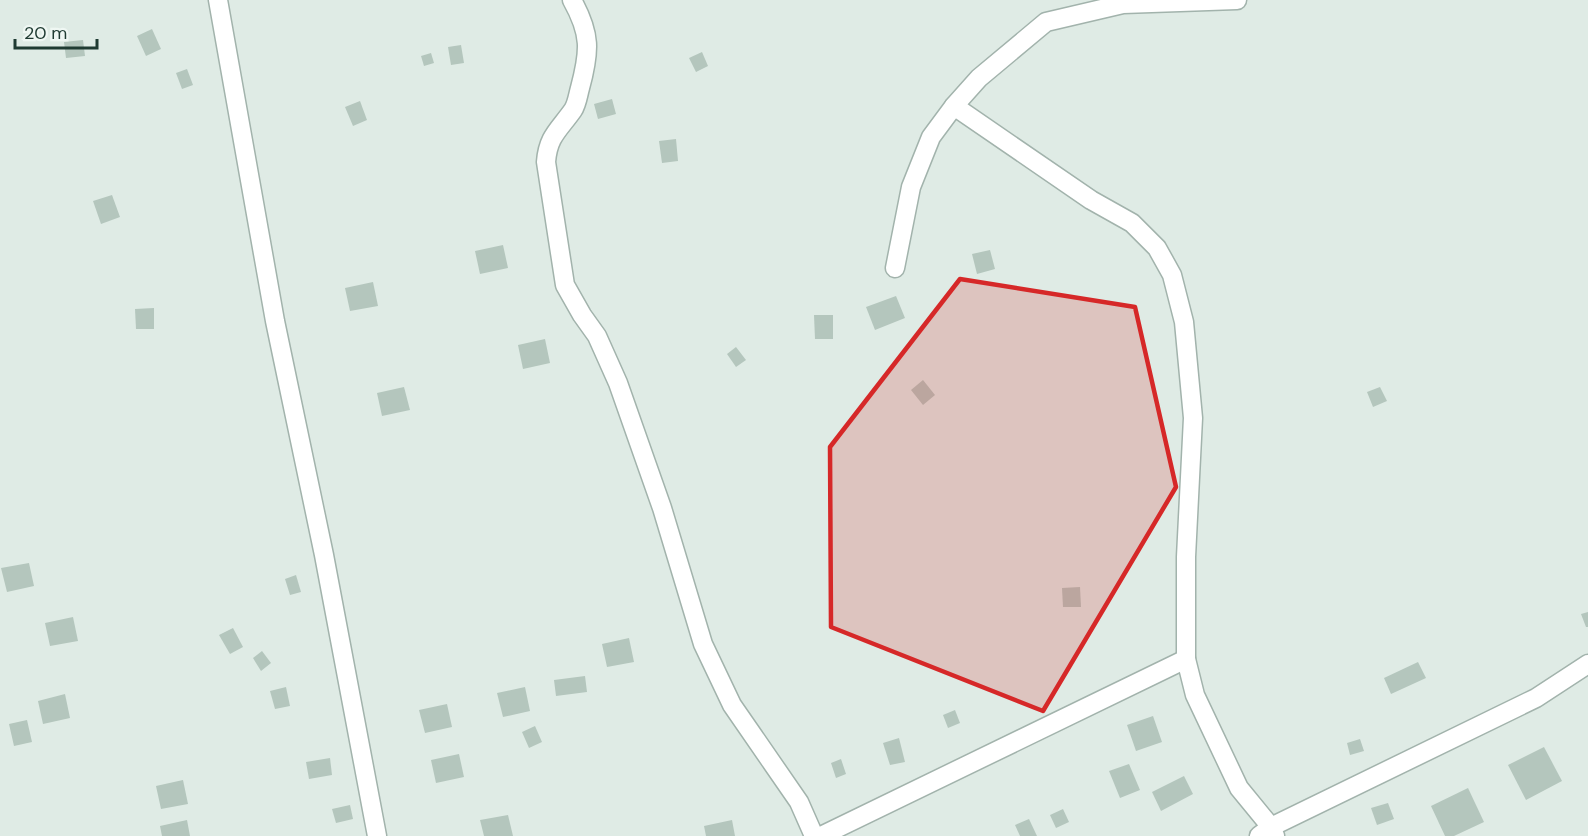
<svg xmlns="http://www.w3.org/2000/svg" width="1588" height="836" font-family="'DM Sans',sans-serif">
<rect width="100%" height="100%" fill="#dfebe5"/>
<g fill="#b4c6bd">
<path d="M152 29 161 49 146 56 137 36Z"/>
<path d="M83 40 85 56 66 58 64 42Z"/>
<path d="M461 45 464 63 451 65 448 47Z"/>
<path d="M702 52 708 66 696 72 689 58Z"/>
<path d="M431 53 434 63 424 66 421 56Z"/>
<path d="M187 69 193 85 182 89 176 73Z"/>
<path d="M612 99 616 114 598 119 594 104Z"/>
<path d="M360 101 367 120 353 126 345 107Z"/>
<path d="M676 139 678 161 662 163 659 141Z"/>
<path d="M112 195 120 217 101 224 93 201Z"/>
<path d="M503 245 508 268 480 274 475 251Z"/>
<path d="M990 250 995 269 977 274 972 254Z"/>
<path d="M373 282 378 306 350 311 345 288Z"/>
<path d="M896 296 905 318 875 330 866 307Z"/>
<path d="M154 308V329H136L135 309Z"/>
<path d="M814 315H833V339H815Z"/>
<path d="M545 339 550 363 523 369 518 345Z"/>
<path d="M736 347 746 360 736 367 727 354Z"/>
<path d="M923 380 935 395 923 405 911 390Z"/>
<path d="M404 387 410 410 382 416 377 393Z"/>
<path d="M1380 387 1387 401 1373 407 1367 392Z"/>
<path d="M29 563 34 586 7 592 1 568Z"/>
<path d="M296 575 301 592 290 595 285 579Z"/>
<path d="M1080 587 1081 607H1063L1062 588Z"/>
<path d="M1588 612V627H1586L1581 614Z"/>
<path d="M73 617 78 641 50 646 45 623Z"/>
<path d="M233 628 243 647 230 654 219 635Z"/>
<path d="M629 638 634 662 607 667 602 644Z"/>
<path d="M262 651 271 663 261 671 253 658Z"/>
<path d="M1418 662 1426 678 1391 694 1384 678Z"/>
<path d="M585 676 587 692 556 696 554 680Z"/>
<path d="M286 687 290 706 275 709 270 691Z"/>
<path d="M525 687 530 711 503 717 497 693Z"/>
<path d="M65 694 70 718 43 724 38 701Z"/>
<path d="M447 704 452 727 425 733 419 710Z"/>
<path d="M955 710 960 723 948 728 943 715Z"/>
<path d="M1153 716 1162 742 1136 751 1127 725Z"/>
<path d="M27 720 32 742 14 746 9 724Z"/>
<path d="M535 726 542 742 529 748 522 732Z"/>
<path d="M899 738 905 762 890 765 883 743Z"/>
<path d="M1360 739 1364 751 1350 755 1347 743Z"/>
<path d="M1544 747 1562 781 1526 800 1508 765Z"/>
<path d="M459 754 464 777 436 783 431 760Z"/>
<path d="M330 758 332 775 309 779 306 762Z"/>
<path d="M841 759 846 774 836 778 831 763Z"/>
<path d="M1129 764 1140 790 1120 798 1109 771Z"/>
<path d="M1184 776 1193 794 1161 811 1152 792Z"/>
<path d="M183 780 188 804 161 809 156 786Z"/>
<path d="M1468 788 1484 822 1454 836H1445L1431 806Z"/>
<path d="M1388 803 1394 819 1377 825 1371 808Z"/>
<path d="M350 805 353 819 336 823 332 809Z"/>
<path d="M1063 809 1069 822 1056 828 1050 815Z"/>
<path d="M508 815 513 836H484L480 820Z"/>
<path d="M1029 819 1037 836H1020L1015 825Z"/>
<path d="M187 820 190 836H162L160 826Z"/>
<path d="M732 820 735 836H706L704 826Z"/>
</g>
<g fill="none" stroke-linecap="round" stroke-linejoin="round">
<defs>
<g id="street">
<path d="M218 0 275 321 324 555 377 836"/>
<path d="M572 0C591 34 590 51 580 88 578 95 577 104 573 110 559 130 548 136 546 162L565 285 582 315 597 336 618 383 662 508 703 644 732 705 799 802 814 836"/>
<path d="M954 106 1091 200 1132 223 1157 248 1172 275 1184 322 1193 418 1186 557V659L1195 695 1239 788 1271 827 1275 836"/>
<path d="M895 268 911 187 931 137 954 106 979 78 1046 22 1123 4 1237 0"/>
<path d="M821 836 1186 659"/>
<path d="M1259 836 1271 827 1536 698 1588 664"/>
</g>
</defs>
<use href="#street" stroke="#a2b3ac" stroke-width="21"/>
<use href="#street" stroke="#fff" stroke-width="18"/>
</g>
<path fill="#d62828" fill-opacity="0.2" stroke="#d62828" stroke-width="4.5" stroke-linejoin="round" d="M960 279 1135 307 1176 487 1043 711 831 627 830 447Z"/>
<path d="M15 39v9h82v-9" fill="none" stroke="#1f3b32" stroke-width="3"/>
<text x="24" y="39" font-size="18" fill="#1f3b32" stroke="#eff7f3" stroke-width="4.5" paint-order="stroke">20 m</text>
</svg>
